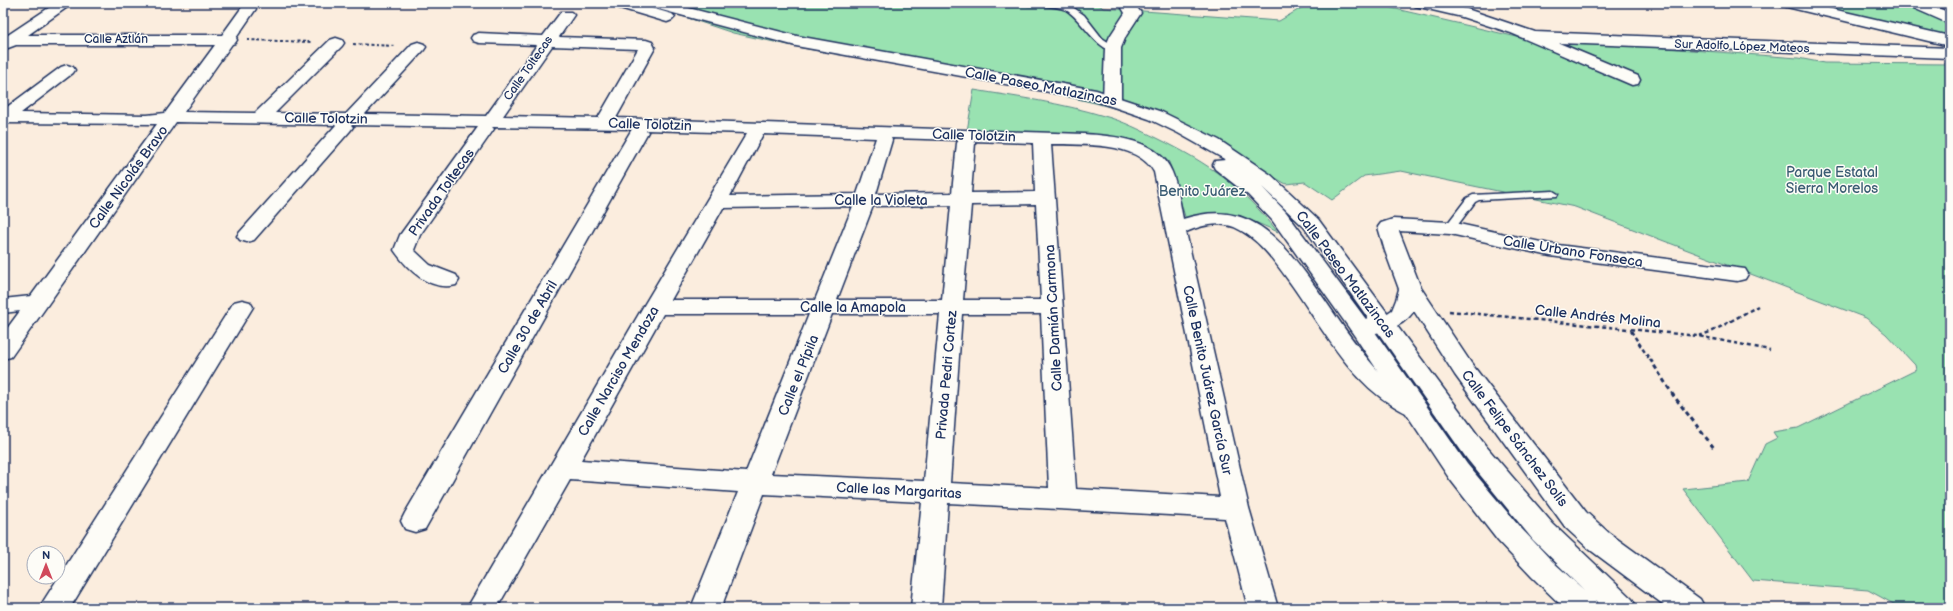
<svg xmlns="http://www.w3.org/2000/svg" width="1953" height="611" font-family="'Balsamiq Sans',sans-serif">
<rect width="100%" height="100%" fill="#fbedde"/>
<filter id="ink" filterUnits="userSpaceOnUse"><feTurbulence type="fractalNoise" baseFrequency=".025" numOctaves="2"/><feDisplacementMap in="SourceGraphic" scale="8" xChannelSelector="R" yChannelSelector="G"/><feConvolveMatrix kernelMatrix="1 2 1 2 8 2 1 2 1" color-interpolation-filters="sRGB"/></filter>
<g filter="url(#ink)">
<g fill="#99e2b1" stroke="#5a8888">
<path d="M632 3H1097L1103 8 1279 21 1310 3H1370L1517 37 1798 58 1824 63 1950 64V608H1901L1868 590 1753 581 1683 489 1748 482 1765 444 1777 438 1773 432 1798 428 1916 370 1915 365 1886 334 1866 318 1575 207 1401 171 1364 176 1332 200 1305 182 1286 184 1190 129 1095 103 1024 87 802 48 733 33 685 17Z"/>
<path d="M1836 3H1908L1950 22V33L1939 36 1834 11Z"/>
<path d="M974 90C1017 97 1062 103 1104 116 1123 121 1140 130 1157 138 1210 164 1241 186 1278 232 1262 225 1237 213 1219 213 1208 213 1197 217 1186 220L1169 162 1157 152 1137 144 967 131Z"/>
</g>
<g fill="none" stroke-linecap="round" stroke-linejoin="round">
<defs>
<g id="lane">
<path d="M1024 3H1059L1071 6 1084 15 1102 38 1117 48 1116 50C1099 54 1081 18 1066 10 1055 5 1040 6 1028 5Z"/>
<path d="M1553 191 1558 194 1557 196 1479 200 1475 202 1454 230H1446L1444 228 1467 198 1473 195Z"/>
</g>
<g id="street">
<path d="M56 3H73L28 35H222L245 3H260L236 38 237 40 235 43 232 44 184 112 255 113 330 40 336 38 342 40 344 43 342 46 275 113 346 114 412 44 418 42 424 44 426 47 424 50 365 114 486 116 537 45 479 43 473 41 471 38 473 35 479 33 543 36 561 12H571L574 15 559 37 646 40 652 42 655 48 616 118 1084 134C1114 136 1159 139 1172 172 1178 186 1180 204 1183 219 1244 199 1276 233 1309 278 1329 305 1350 339 1372 364 1378 371 1387 379 1395 384 1405 392 1420 395 1426 407L1423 413C1409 417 1404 412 1392 405 1348 378 1321 326 1291 284 1276 263 1259 238 1234 227 1218 221 1200 226 1186 232L1249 508 1278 608H1248L1225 518 948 503 941 608H911L922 502 764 494 721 608H691L738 492 570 480 497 608H467L643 307 747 133 646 130 648 132 425 529 415 532 405 529 401 521 405 513 632 129 492 127 494 129 420 235 414 250 430 265 456 275 459 280 456 285C430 292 407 269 394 250L400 235 478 127 351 125 353 127 350 131 254 240 247 242 240 240 237 236 240 232 336 125 176 122 11 357 3 359V334L20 311 3 313V299L31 296 157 124 3 123V110L61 67 67 65 73 67 75 70 73 73 21 113 147 115 165 113 215 45H16L8 48 3 47V35H8ZM552 46 638 49 598 118 503 116ZM763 134 876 138 857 194 730 196ZM891 138 959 140 957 143 952 193 876 194 892 140ZM974 141 1033 143 1035 192 971 193 975 143ZM1051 144C1082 145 1137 141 1154 172L1220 497 1076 489ZM1036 204 1041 300H963L971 205ZM951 205 942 300H837L873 206ZM853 206 815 300H671L723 208ZM663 314H809L746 472 581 460ZM832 314H940L924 481 771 474ZM962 314H1041L1049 488 950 483Z"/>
<path d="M1413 3H1439L1467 9 1535 32 1950 48V58L1559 43 1638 76 1640 80 1638 84 1632 85 1511 33 1462 17 1415 6Z"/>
<path d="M1780 3H1806L1945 35 1950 37V43L1945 45 1787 7 1782 6Z"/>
<path d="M1907 3H1926L1950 13V24L1909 6Z"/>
<path d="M1393 219 1450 222 1550 244 1745 269 1748 274 1745 279 1737 281 1550 256 1450 234 1399 231 1421 288 1471 363 1586 512 1609 533 1700 599 1705 608H1668L1589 549 1566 528 1455 375 1414 311C1402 329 1372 338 1352 332L1349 327 1352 322 1386 314 1392 310 1396 300 1399 289 1385 251 1378 227 1381 223Z"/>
<path d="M242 300 250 302 253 307 70 608H39L234 302Z"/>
</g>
<path id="secondary" d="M1119 3H1134L1141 13 1126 36 1121 48V100L1118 104 1112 105 1106 104 1103 100 1105 48 1110 36 1125 13Z"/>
<g id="highway">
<path d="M611 3H634L672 14 675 17 672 20 667 22 613 6Z"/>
<path d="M645 3H669L797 36 1096 90 1162 112 1219 140 1271 175 1318 219 1485 445 1553 524 1632 599 1637 608H1603L1595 600 1599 608H1564L1532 577 1498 541 1449 478 1352 332 1272 220 1248 195 1215 169 1213 165 1215 161 1226 160 1178 133 1149 119 1093 100 796 46 647 6ZM1262 187 1304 227 1467 459 1533 540 1584 590 1552 561 1518 525 1467 464 1368 322 1286 212Z"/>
</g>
</defs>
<use href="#lane" stroke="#1b2f5e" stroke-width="3"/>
<use href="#street" stroke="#1b2f5e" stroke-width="3"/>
<use href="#secondary" stroke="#1b2f5e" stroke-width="3"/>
<use href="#highway" stroke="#1b2f5e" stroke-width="3"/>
<g stroke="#1b2f5e" stroke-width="2" stroke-dasharray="3 2.5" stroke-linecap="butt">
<path d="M247 40 312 42"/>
<path d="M353 44 396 46"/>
</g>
<g stroke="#1b2f5e" stroke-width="2.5" stroke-dasharray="4 3" stroke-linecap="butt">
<path d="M1449 311 1698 336 1770 350"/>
<path d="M1631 331 1650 360"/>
<path d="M1699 336 1713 331 1758 306"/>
</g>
<path stroke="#1b2f5e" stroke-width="3" stroke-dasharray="4.5 3.5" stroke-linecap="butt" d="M1650 359 1673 395 1714 448"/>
<use href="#lane" fill="#fdfcf7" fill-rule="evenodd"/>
<use href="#street" fill="#fdfcf7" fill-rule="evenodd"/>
<use href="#secondary" fill="#fdfcf7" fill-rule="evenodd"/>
<use href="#highway" fill="#fdfcf7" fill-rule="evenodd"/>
</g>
</g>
<g text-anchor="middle" stroke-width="3" stroke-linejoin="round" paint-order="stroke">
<g font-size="12" fill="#1b2f5e" stroke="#fdfcf7">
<text x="116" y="43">Calle Aztlán</text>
<text transform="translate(1742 46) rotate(2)" y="4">Sur Adolfo López Mateos</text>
<text transform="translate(528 68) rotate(-55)" y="4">Calle Toltecas</text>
</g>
<g font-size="14" fill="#1b2f5e" stroke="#fdfcf7">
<text transform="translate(1041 86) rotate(11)" y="5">Calle Paseo Matlazincas</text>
<text transform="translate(326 118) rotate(1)" y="5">Calle Tolotzin</text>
<text transform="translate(650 124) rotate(2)" y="5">Calle Tolotzin</text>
<text transform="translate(974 135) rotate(2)" y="5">Calle Tolotzin</text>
<text transform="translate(128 177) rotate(-54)" y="5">Calle Nicolás Bravo</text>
<text transform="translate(441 192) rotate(-55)" y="5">Privada Toltecas</text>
<text x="881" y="205">Calle la Violeta</text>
<text transform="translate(1573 251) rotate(9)" y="5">Calle Urbano Fonseca</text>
<text transform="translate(1346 274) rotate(53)" y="5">Calle Paseo Matlazincas</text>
<text x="853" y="312">Calle la Amapola</text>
<text transform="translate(1598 316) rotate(6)" y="5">Calle Andrés Molina</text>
<text transform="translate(1053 318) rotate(-93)" y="5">Calle Damián Carmona</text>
<text transform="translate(527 327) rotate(-60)" y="5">Calle 30 de Abril</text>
<text transform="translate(618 371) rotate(-60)" y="5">Calle Narciso Mendoza</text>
<text transform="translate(798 375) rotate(-68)" y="5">Calle el Pípila</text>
<text transform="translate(946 375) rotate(-85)" y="5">Privada Pedri Cortez</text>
<text transform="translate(1208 380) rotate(78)" y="5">Calle Benito Juárez García Sur</text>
<text transform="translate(1515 438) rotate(53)" y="5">Calle Felipe Sánchez Solís</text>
<text transform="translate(899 490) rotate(3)" y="5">Calle las Margaritas</text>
</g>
<g font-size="14" fill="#3a5c73" stroke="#fdfcf7">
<text x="1832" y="177">Parque Estatal<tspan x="1832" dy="16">Sierra Morelos</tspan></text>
<text x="1202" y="196">Benito Juárez</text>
</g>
</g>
<rect width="1953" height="611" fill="none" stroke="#fdfcf7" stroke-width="16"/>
<rect x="8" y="8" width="1937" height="595" fill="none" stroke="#1b2f5e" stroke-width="1.5" filter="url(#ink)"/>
<g transform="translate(46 565)"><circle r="19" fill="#fdfcf7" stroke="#a3aaba"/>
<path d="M0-3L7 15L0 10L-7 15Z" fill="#d1495b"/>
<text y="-6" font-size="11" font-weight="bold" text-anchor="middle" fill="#1b2f5e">N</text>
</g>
</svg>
